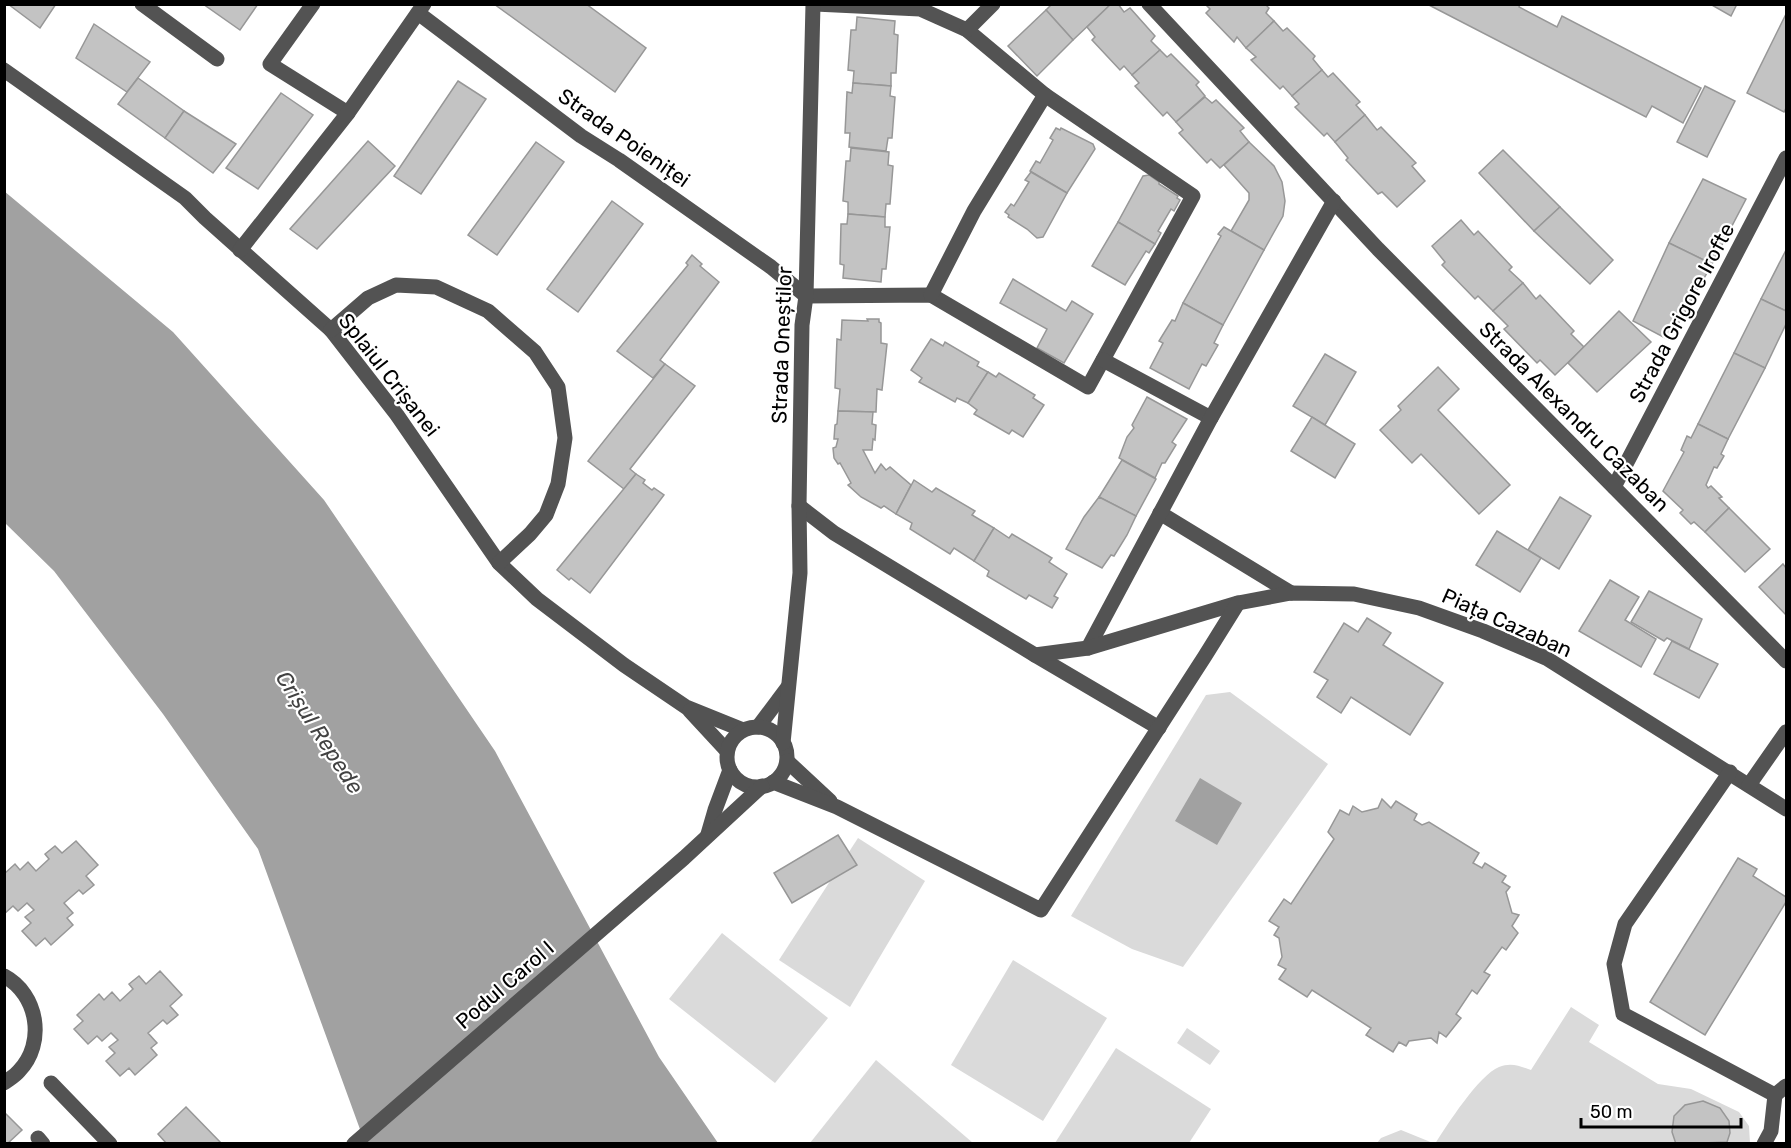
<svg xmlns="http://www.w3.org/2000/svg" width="1791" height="1148" font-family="Rubik,sans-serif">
<rect width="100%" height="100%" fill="#fff"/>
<g fill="#dadada">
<path d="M1230 692 1328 764 1183 967 1132 949 1071 916 1206 695Z"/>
<path d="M858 838 925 881 850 1007 779 960Z"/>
<path d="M722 933 828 1018 775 1083 669 999Z"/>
<path d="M1013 960 1107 1018 1043 1121 951 1065Z"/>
<path d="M1571 1007 1599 1025 1589 1042 1658 1084 1691 1089 1739 1112 1749 1126 1750 1143 1435 1144C1447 1125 1479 1075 1499 1067 1511 1062 1520 1066 1531 1070Z"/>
<path d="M1187 1028 1220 1051 1210 1065 1177 1043Z"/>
<path d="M1116 1048 1211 1109 1189 1143H1055Z"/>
<path d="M876 1060 973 1143H810Z"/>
<path d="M1401 1130 1433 1143H1377L1381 1138Z"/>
</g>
<g fill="#a1a1a1">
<path d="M4 191 173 332 324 500 495 751 659 1057 718 1143H365L258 849 163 714 54 571 5 523Z"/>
<path d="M1200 778 1242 803 1217 845 1175 821Z"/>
</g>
<g fill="#c3c3c3" stroke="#979797" stroke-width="1.5">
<path d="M8 4H56L40 28Z"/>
<path d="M203 4H258L240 30Z"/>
<path d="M494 4H586L646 48 615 92Z"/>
<path d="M1052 4H1111L1073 40 1046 10Z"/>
<path d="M1111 4H1118L1124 12 1130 8 1155 36 1151 41 1160 50 1132 75 1124 66 1120 70 1092 40 1095 37 1087 27Z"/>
<path d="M1205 4H1265L1269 8 1266 13 1274 21 1246 48 1237 37 1234 42 1206 13 1210 9Z"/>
<path d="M1427 4H1520L1519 7 1557 27 1562 16 1701 88 1683 123 1652 106 1646 117Z"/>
<path d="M1710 4H1737L1731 16Z"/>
<path d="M1046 10 1073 40 1037 76 1008 46Z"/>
<path d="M1786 14V108L1784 112 1747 93Z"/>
<path d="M857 17 895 21 894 34 898 35 896 73H891V86L853 83 854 71 848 70 851 30H856Z"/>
<path d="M1274 21 1283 31 1287 28 1315 56 1313 59 1322 70 1292 96 1283 86 1280 89 1251 60 1256 57 1246 48Z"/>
<path d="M94 24 150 62 127 92 76 58Z"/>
<path d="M1160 50 1167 57 1171 54 1199 82 1196 85 1205 96 1176 122 1167 112 1163 116 1135 86 1139 83 1132 75Z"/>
<path d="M1322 70 1328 77 1333 73 1360 102 1356 105 1365 115 1335 142 1327 133 1324 136 1295 107 1299 104 1292 96Z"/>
<path d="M138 78 184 111 165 138 118 104Z"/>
<path d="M458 81 486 99 421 194 394 176Z"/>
<path d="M853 83 891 86 890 96 895 97 892 138H888L886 151 849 147 850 133H845L847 92 852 93Z"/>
<path d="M1705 86 1735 101 1707 157 1677 142Z"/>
<path d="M281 93 313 115 258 189 226 168Z"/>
<path d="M1205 97 1212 103 1216 100 1244 128 1240 131 1249 142 1220 168 1211 159 1207 163 1179 133 1183 130 1176 122Z"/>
<path d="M184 111 236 144 213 173 165 138Z"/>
<path d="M1365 115 1377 130 1381 127 1416 163 1412 166 1425 181 1397 207 1382 192 1378 194 1346 160 1348 158 1335 142Z"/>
<path d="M1056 128 1060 130 1061 128 1093 144 1095 149 1067 193 1030 171 1036 161 1040 163 1053 140 1050 138Z"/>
<path d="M368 141 395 166 317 249 290 229Z"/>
<path d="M536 142 564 162 497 255 468 235Z"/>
<path d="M1249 142 1274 166 1282 182 1285 201 1283 216 1264 250 1231 231 1249 200V193L1224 165Z"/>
<path d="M851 148 889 152 888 165 893 166 890 204H886L885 217 848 214V202L843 201 846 161H850Z"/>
<path d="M1503 150 1560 207 1534 231 1479 173Z"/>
<path d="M1031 172 1067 193 1043 237 1037 238 1027 229 1008 217 1009 215 1005 212 1011 204 1014 206 1029 182 1025 180Z"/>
<path d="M1149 175 1159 182V184L1178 196 1177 198 1180 200 1174 211 1171 209 1158 231 1161 233 1155 244 1118 222 1143 176Z"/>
<path d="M1703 179 1746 199 1712 264 1669 243Z"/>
<path d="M612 201 643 224 578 312 547 289Z"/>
<path d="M1560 207 1613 260 1590 284 1534 231Z"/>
<path d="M848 214 885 217V227H890L886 269H882L881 282 843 278 844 265 840 264 841 224H847Z"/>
<path d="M1461 220 1474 235 1478 231 1512 267 1509 270 1523 283 1493 311 1478 296 1475 299 1442 265 1445 262 1432 246Z"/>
<path d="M1118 222 1155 244 1149 253 1146 251 1125 285 1092 266Z"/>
<path d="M1224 227 1264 250 1223 325 1183 303 1221 236 1218 234Z"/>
<path d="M1669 243 1712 264 1669 340 1633 321Z"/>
<path d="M1786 250V311L1761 299Z"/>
<path d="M692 255 702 264 700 266 719 282 660 360 665 364 653 378 617 351 688 265 686 263Z"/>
<path d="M1013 279 1066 311 1072 301 1093 314 1064 363 1037 348 1047 329 1000 303Z"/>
<path d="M1523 283 1536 299 1540 295 1574 331 1571 334 1584 347 1555 375 1540 360 1537 363 1504 329 1508 326 1493 311Z"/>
<path d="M1761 299 1786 311V324L1765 368 1734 353Z"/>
<path d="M1183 303 1223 325 1214 343 1218 345 1206 366 1202 364 1189 389 1150 368 1163 343 1159 341 1172 320 1175 321Z"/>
<path d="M1619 311 1651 342 1597 392 1568 363Z"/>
<path d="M867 319H879V322L881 323V343L887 344 882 390 877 389 876 412 838 411 840 389 835 388 837 339 841 340 842 320 868 321Z"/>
<path d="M931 339 943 346 945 342 979 362 977 366 988 372 968 403 957 398 955 402 919 382 922 378 911 370Z"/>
<path d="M1734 353 1765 368 1728 439 1698 424Z"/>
<path d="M1325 354 1356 372 1325 425 1293 406Z"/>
<path d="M665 364 695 386 630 469 636 474 624 489 588 461Z"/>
<path d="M1438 367 1459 389 1438 410 1510 485 1479 514 1421 454 1412 463 1380 430 1401 410 1398 406Z"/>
<path d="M988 372 996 377 999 373 1035 395 1033 398 1044 405 1023 437 1012 430 1009 434 974 414 977 410 968 403Z"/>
<path d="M1147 397 1187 419 1172 442 1176 445 1165 463H1162L1155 478 1119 458 1127 437 1134 428 1132 425Z"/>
<path d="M838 411 873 412 872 424 876 425 875 440 873 439 872 450H863L875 473 881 464 886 470 890 467 911 485 896 514 884 506 881 508 861 497 848 485 851 483 840 463 838 464 834 458 833 448 836 447 838 439H834L835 425 837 424Z"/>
<path d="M1312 417 1355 444 1335 478 1291 451Z"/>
<path d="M1698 424 1728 439 1721 454 1724 456 1717 468 1714 467 1706 485 1708 488 1711 486 1722 497 1719 498 1729 508 1705 532 1694 522 1691 524 1680 513 1683 510 1663 491 1684 452 1681 450 1687 436 1691 438Z"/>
<path d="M1122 460 1156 479 1136 516 1099 497Z"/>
<path d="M636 474 645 480 643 483 652 490 654 488 664 495 590 593 571 578 569 580 557 570Z"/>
<path d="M914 480 932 492 936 488 975 511 972 515 994 528 974 561 954 548 950 554 910 529 912 523 896 514Z"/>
<path d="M1099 497 1136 516 1127 535 1114 556 1111 555 1102 568 1066 549 1084 517Z"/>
<path d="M1560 497 1591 516 1559 569 1528 550Z"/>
<path d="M1729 508 1770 549 1745 572 1705 532Z"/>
<path d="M994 528 1009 538 1012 534 1052 558 1049 562 1067 574 1054 596 1058 598 1052 608 1029 595 1026 599 987 576 989 571 974 561Z"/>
<path d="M1497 531 1541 558 1520 592 1476 565Z"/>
<path d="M1783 564 1786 568V615L1759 587Z"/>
<path d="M1610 580 1639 597 1625 620 1656 639 1641 667 1579 631Z"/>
<path d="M1649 591 1702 619 1689 649 1667 638 1664 641 1631 622Z"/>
<path d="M1367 618 1391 633 1383 645 1443 683 1410 735 1351 697 1341 713 1317 697 1328 680 1314 672 1344 623 1358 632Z"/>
<path d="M1672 641 1718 664 1699 698 1654 674Z"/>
<path d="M1382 799 1391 808 1396 801 1417 814 1414 820 1422 825 1429 822 1479 853 1473 863 1482 868 1485 863 1506 876 1502 882 1510 887 1506 892 1512 913 1519 915 1512 926 1518 933 1506 950 1502 947 1484 972 1490 975 1477 994 1472 990 1456 1014 1461 1018 1446 1037 1439 1032 1437 1043 1431 1038 1409 1041 1406 1046 1399 1042 1393 1052 1366 1035 1371 1028 1312 990 1307 997 1279 979 1286 969 1278 965 1282 957 1279 938 1274 935 1279 927 1269 921 1284 899 1291 904 1334 839 1328 832 1340 810 1349 815 1353 806 1362 812 1378 808Z"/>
<path d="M838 835 857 865 792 903 774 873Z"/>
<path d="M76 841 98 865 86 876 94 885 83 894 79 890 64 903 73 913 67 918 73 925 51 945 45 938 36 946 22 931 31 923 25 917 34 910 27 903 18 911 13 906 4 914V874L15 864 20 870 28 862 36 871 49 859 45 854 55 846 62 853Z"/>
<path d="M1738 858 1757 869 1753 876 1786 897V902L1705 1035 1650 1002Z"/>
<path d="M160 971 182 995 170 1006 178 1015 167 1024 163 1020 148 1033 157 1043 151 1048 157 1055 135 1075 129 1068 120 1076 106 1061 115 1053 109 1047 118 1040 111 1033 102 1041 97 1036 88 1044 74 1029 83 1021 77 1015 99 994 104 1000 112 992 120 1001 133 989 129 984 139 976 146 984Z"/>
<path d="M1703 1101 1720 1108 1729 1121 1730 1133 1727 1142 1676 1144 1672 1132 1674 1116 1685 1105Z"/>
<path d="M186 1107 222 1144H167L158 1134Z"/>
<path d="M4 1112 22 1130 7 1144H4Z"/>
</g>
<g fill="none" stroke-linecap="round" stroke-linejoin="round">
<g stroke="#535353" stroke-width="15">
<path d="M142 4 217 59"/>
<path d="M313 4 270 64 348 113"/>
<path d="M1149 4 1378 249 1786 661"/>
<path d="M418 13 581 136 619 160 771 267 806 296 931 295 1088 387 1193 196 1045 95 967 30 920 9 815 4"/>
<path d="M967 30 993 4"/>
<path d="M4 70 185 198 205 218 331 330 397 415 499 563 537 599 624 665 686 707 743 730"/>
<path d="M240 250 348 113 424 4"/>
<path d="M931 295 974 211 1045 95"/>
<path d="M331 330 368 298 396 285 436 287 488 311 535 352 558 387 565 438 558 484 546 515 530 534 499 563"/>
<path d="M1103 360 1211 418"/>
<path d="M1614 487 1786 158"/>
<path d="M799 506 834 533 1035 655 1159 728"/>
<path d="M1160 513 1291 593"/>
<path d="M1088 648 1211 418 1334 201"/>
<path d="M1035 655 1088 648 1238 603 1291 593 1354 594 1419 608 1483 631 1546 658 1786 809"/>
<path d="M690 711 727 751"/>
<path d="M758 727 788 687"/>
<circle cx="757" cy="757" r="30"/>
<path d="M783 743 800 573 799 506 802 325 806 296 813 4"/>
<path d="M787 761 830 801"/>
<path d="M1730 772 1625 924 1614 964 1623 1014 1775 1095 1786 1086"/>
<path d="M773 782 837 807 1041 910 1205 656 1238 603"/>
<path d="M1749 785 1786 732"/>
<path d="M708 834 715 810 730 770"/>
<path d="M4 976C38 994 46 1043 19 1071 15 1076 9 1079 4 1083"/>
<path d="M51 1083 110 1144"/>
<path d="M38 1138 43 1144"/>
<path d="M354 1144 684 858 762 786"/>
<path d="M1764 1144 1771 1131 1775 1095"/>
</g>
</g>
<g text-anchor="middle" stroke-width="4.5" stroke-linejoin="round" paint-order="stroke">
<g font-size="21" fill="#000" stroke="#fff">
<text transform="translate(624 138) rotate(35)" y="7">Strada Poieniței</text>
<text transform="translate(1682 313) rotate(-62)" y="7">Strada Grigore Irofte</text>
<text transform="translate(782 345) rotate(-88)" y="7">Strada Oneștilor</text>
<text transform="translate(389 375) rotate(52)" y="7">Splaiul Crișanei</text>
<text transform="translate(1574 417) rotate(45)" y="7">Strada Alexandru Cazaban</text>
<text transform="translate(1507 623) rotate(24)" y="7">Piața Cazaban</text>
<text transform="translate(505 985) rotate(-41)" y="7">Podul Carol I</text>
</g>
<g font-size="22" font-style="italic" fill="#424242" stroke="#fff">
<text transform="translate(320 732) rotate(57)" y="8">Crișul Repede</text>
</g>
</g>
<rect width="1791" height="1148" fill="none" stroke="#000000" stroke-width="12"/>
<path d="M1581 1118v9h160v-9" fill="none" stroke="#000000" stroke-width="3"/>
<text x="1590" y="1118" font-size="18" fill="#000000" stroke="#ffffff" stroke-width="4.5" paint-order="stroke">50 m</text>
</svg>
